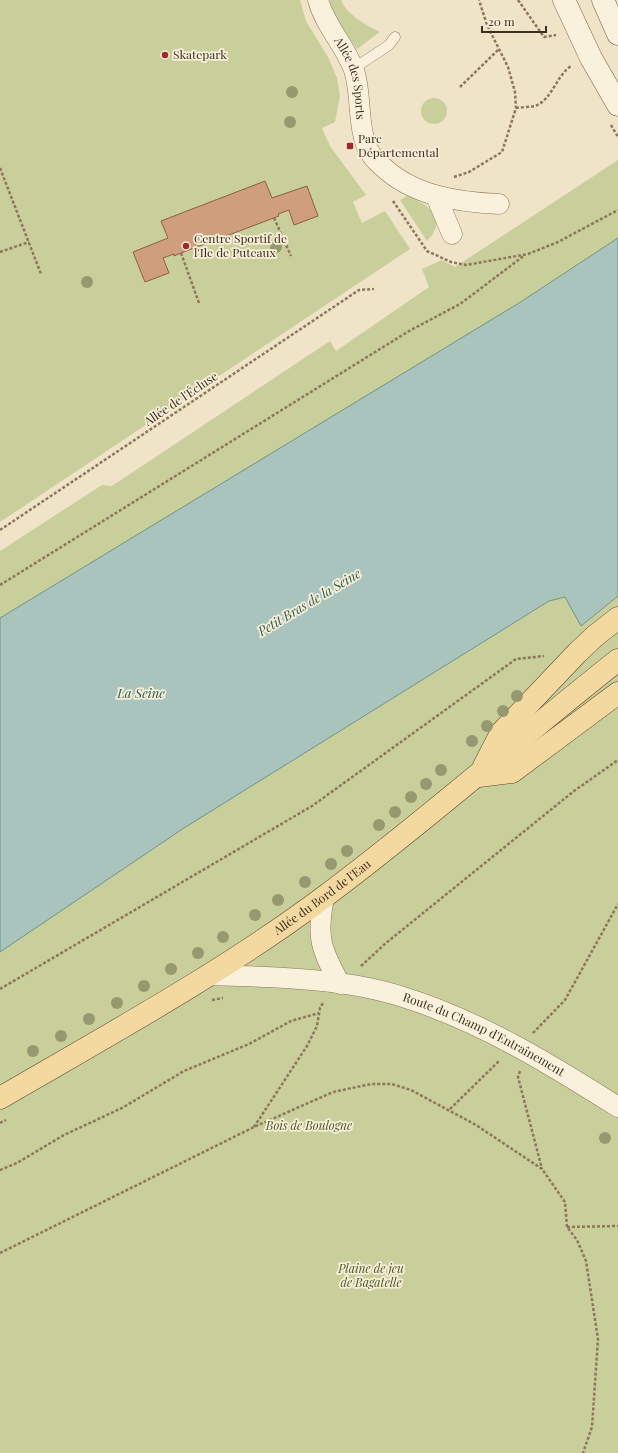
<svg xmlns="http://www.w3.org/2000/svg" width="618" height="1453" font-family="'Playfair Display',serif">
<rect width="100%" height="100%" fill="#f0e4c8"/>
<g fill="#c9cf9b">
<path d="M0 0H300L306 21 329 59 337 78 340 96 335 122 322 128 330 146 366 195 353 202 362 223 385 211 410 249 0 522Z"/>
<path d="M329 0H341C348 16 365 24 380 32L357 49 334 17Z"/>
<circle cx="434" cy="111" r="13"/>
<path d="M618 160V238L519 303 0 618V551L102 485 112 486 330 341 336 351 429 287 422 269 442 260 455 267Z"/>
<path d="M407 196C429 204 449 219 427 241L400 200Z"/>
<path d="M618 596V1453H0V952L184 828 549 601 565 597 581 626Z"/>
</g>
<path fill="#a9c4bc" stroke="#6f938a" d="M618 238V596L581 626 565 597 549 601 184 828 0 952V618L519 303Z"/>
<path fill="#cf9f7d" stroke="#8d5f41" d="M265 181 272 198 307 186 318 216 294 225 289 210 278 214 279 216 181 253 174 256V254L163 258 169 273 145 282 133 252 168 238 161 221Z"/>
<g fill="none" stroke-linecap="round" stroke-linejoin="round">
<defs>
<path id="service" d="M353 69 389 45 395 37"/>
<g id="minor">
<path id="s1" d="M318 0C325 26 345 45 354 70 362 95 357 121 366 145 369 153 376 161 383 167 414 196 458 202 499 204"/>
<path d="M436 196 452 234"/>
<path d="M324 897C316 938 321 949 340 984"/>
<path id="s2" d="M210 975C271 977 345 978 403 997 480 1021 550 1064 618 1107"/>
</g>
<g id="secondary">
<path d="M564 0 591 58 618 105"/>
<path d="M603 0 618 34"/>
</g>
<g id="primary">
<path d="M484 766 501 733 577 653 595 636 618 618"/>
<path d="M479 776 512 772 618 693"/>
<path id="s3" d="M0 1098C110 1034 222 973 324 897 425 822 519 738 618 660"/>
</g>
</defs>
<use href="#service" stroke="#8d765c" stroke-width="11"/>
<use href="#minor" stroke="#8d765c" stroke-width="21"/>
<use href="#secondary" stroke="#6f573f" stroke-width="23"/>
<use href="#primary" stroke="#5b4430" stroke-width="23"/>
<g stroke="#8d765c" stroke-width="2.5" stroke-dasharray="3 2" stroke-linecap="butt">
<path d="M518 0 544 37 556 35"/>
<path d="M460 87 499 49"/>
<path d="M516 108C522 107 529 107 535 106 552 100 556 76 571 66"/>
<path d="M611 125 618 137"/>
<path d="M0 168 41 274"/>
<path d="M454 177 469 172 502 152 516 108 515 92 508 67 487 25 479 0"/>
<path d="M393 201 427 251 451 262 466 265 528 254 558 242 618 210"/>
<path d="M274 218 291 256"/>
<path d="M0 252 29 242"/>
<path d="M181 253 199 303"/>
<path d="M0 530 359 290 374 289"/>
<path d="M0 585 409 331 460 304 525 255"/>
<path d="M361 966 386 943 574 791 618 760"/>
<path d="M0 989 312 806 516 659 544 656"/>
<path d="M212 1000 223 998"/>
<path d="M533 1033 565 1000 618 904"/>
<path d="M520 1071 518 1077 542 1169"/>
<path d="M450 1109 500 1060"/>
<path d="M0 1123 6 1120"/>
<path d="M254 1127 307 1046 317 1026 320 1008 323 1003"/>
<path d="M0 1170 17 1163 64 1135 122 1108 184 1071 249 1044 291 1021 319 1013"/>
<path d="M567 1227 618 1226"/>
<path d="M0 1253 254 1127 333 1092 371 1084H392L411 1090 476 1125 542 1169 565 1202 567 1227 577 1240 586 1261 598 1339 592 1427 583 1453"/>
</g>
<use href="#service" stroke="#faf1dc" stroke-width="10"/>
<use href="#minor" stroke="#faf1dc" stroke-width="20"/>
<use href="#secondary" stroke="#faf1dc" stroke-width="22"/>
<use href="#primary" stroke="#f3d9a0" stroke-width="22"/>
</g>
<g fill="#96986f">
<circle cx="292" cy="92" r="6"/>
<circle cx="290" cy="122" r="6"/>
<circle cx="276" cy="247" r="6"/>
<circle cx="87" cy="282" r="6"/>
<circle cx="517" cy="696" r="6"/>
<circle cx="503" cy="711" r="6"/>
<circle cx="487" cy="726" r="6"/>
<circle cx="472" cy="741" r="6"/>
<circle cx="441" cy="770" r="6"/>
<circle cx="426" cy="784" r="6"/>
<circle cx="411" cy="797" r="6"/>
<circle cx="395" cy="812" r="6"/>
<circle cx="379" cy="825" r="6"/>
<circle cx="347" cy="851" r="6"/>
<circle cx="331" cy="864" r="6"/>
<circle cx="305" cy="882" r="6"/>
<circle cx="278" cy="900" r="6"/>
<circle cx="255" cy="915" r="6"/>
<circle cx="223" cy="937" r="6"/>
<circle cx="198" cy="953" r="6"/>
<circle cx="171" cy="969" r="6"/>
<circle cx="144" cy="986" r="6"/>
<circle cx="117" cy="1003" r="6"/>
<circle cx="89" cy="1019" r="6"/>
<circle cx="61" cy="1036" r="6"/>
<circle cx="33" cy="1051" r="6"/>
<circle cx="605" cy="1138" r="6"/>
</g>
<g fill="#9e2a2b" stroke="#f7eed8" stroke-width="1.5">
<circle cx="165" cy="55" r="4"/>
<rect x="346" y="142" width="8" height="8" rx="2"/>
<circle cx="186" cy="246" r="4"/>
</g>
<g text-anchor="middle" stroke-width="3.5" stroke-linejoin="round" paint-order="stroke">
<g font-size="12" fill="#3d2e20" stroke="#f7eed8" text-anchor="start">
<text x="173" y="59">Skatepark</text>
<text x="358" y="143">Parc<tspan x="358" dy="14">Départemental</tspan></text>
<text x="194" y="243">Centre Sportif de<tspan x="194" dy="14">l'Ile de Puteaux</tspan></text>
</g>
<g font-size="12" fill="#3d2e20" stroke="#f7eed8">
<text dy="4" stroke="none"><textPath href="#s1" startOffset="86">Allée des Sports</textPath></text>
<text transform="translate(181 399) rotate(-34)" y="4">Allée de l'Écluse</text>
<text dy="4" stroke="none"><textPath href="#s3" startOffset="380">Allée du Bord de l'Eau</textPath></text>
<text dy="4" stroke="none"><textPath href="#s2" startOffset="284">Route du Champ d'Entraînement</textPath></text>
</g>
<g font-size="12" font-style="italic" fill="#4d5a26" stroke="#f7eed8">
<text x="309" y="1130">Bois de Boulogne</text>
<text x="371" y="1273">Plaine de jeu<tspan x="371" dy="14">de Bagatelle</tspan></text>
</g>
<g font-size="13" font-style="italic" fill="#2f5d5a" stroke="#f7eed8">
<text transform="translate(309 602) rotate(-31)" y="5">Petit Bras de la Seine</text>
<text x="141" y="698">La Seine</text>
</g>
</g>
<path d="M482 26v6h64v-6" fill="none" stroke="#3d2e20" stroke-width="2"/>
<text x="488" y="26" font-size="12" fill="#3d2e20" stroke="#f7eed8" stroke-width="3" paint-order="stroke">20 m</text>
</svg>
